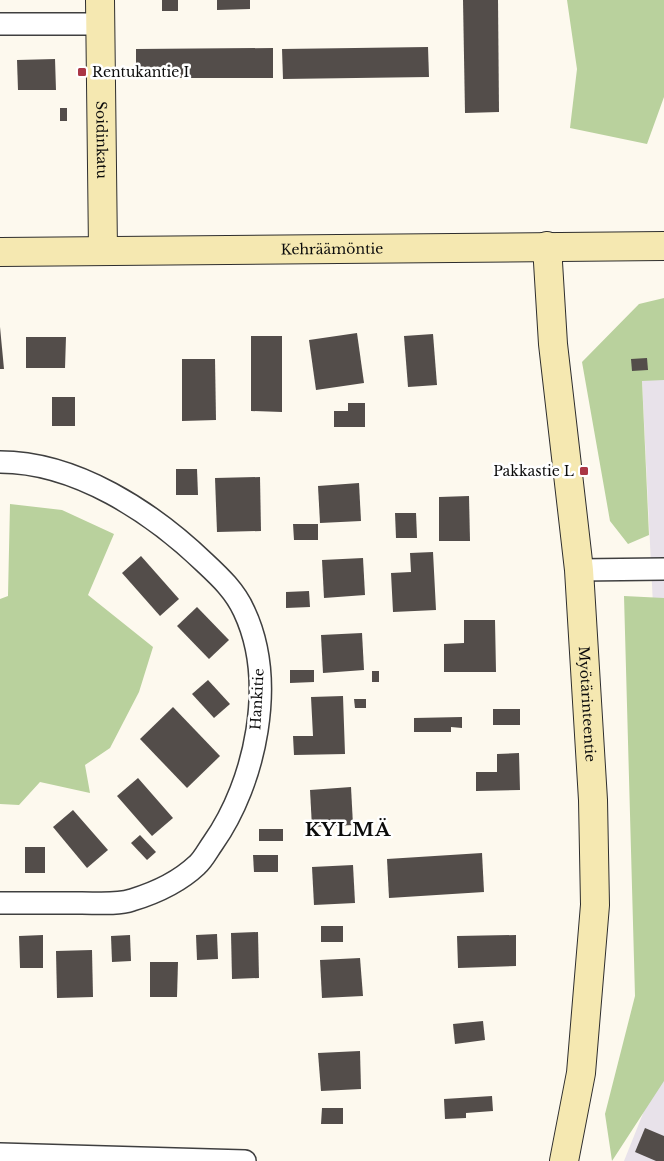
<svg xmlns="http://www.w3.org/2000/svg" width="664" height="1161" font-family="'Libre Baskerville',serif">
<rect width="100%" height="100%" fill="#fdf9ee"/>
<g fill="#e8e2ea">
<path d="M642 380H664V831Z"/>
<path d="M664 1061V1161H624Z"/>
</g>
<g fill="#b9d19d">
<path d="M567 0H664V97L647 144 570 128 577 69Z"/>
<path d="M664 298V380L642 381 649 535 628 544 610 521 582 362 639 304Z"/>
<path d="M10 504 62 510 114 534 88 595 153 647 139 692 110 748 85 765 90 793 40 782 19 805 0 804V599L8 596Z"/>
<path d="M624 596 664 598V1081L612 1161 605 1114 635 996Z"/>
</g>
<g fill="#534d4a">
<rect x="162" y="0" width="16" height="11"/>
<path d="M217 0H250V9L217 10Z"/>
<path d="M463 0H498L499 112 465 113Z"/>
<path d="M428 47 429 77 283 79 282 49Z"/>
<path d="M273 48V78H136V49Z"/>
<path d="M55 59 56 90H18L17 60Z"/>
<rect x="60" y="108" width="7" height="13"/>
<path d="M0 327 4 369H0Z"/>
<path d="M357 333 364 383 316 390 309 340Z"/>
<path d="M433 334 437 385 408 387 404 336Z"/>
<path d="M251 336H282V412L251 411Z"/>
<path d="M26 337H66L65 368H26Z"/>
<path d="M647 358 648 370 632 371 631 359Z"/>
<path d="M182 359H215L216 420 182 421Z"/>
<rect x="52" y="397" width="23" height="29"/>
<path d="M348 403H365V427H334V411H348Z"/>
<path d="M176 469H197L198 495H176Z"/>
<path d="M260 477 261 531 217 532 215 478Z"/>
<path d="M359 483 361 521 320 523 318 486Z"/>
<path d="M469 496 470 541H439V497Z"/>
<path d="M395 513H416L417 538H396Z"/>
<path d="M293 524H318V540H294Z"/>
<path d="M433 552 436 610 393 612 391 573 411 572 410 553Z"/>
<path d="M141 556 179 599 160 616 122 573Z"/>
<path d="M363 558 365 595 324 598 322 560Z"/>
<path d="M309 591 310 607 286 608V592Z"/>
<path d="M197 607 229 640 209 659 177 626Z"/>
<path d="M464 620H495L496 672H444V644L464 643Z"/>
<path d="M362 633 364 670 323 673 321 635Z"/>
<path d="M290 670H314V682L290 683Z"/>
<rect x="372" y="671" width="7" height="11"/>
<path d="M208 680 230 704 214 718 192 694Z"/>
<path d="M343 696 345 754 294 755 293 736H313L311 697Z"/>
<path d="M354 699H366V708H355Z"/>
<path d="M173 707 220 756 187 788 140 739Z"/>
<rect x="493" y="709" width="27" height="16"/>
<path d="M462 717V728L451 727V732H414V718Z"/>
<path d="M519 753 520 790 476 791V772H497V754Z"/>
<path d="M138 778 173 818 152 836 117 796Z"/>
<path d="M351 787 353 825 312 827 310 790Z"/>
<path d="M73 810 108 850 87 868 53 827Z"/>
<rect x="259" y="829" width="24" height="12"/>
<path d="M140 835 156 852 147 860 131 843Z"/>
<rect x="25" y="847" width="20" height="26"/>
<path d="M482 853 484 892 389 898 387 859Z"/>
<path d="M253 855H278V872H254Z"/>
<path d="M353 865 355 903 314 905 312 867Z"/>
<rect x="321" y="926" width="22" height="16"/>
<path d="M258 932 259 978 232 979 231 933Z"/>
<path d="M217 934 218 959 197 960 196 935Z"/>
<path d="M43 935V968H20L19 936Z"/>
<path d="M130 935 131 961 112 962 111 936Z"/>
<path d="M516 935V966L458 968 457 936Z"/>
<path d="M92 950 93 997 57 998 56 951Z"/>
<path d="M360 958 363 996 322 998 320 960Z"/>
<path d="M150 962H178L177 997H150Z"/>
<path d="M483 1021 485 1040 455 1044 453 1024Z"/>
<path d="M360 1051 361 1089 321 1091 318 1053Z"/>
<path d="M492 1096 493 1111 466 1113V1118L445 1119 444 1099Z"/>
<path d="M322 1108H343V1124H321Z"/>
<path d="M645 1128 664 1136V1161H656L635 1152Z"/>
</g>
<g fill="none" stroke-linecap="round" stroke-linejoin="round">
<defs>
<g id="street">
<path d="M0 24H100"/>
<path d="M0 462C76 462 152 512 205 563 220 577 235 591 244 611 277 681 256 782 213 843 208 850 203 860 197 865 179 882 155 893 132 900 117 905 97 903 82 903 54 903 27 903 0 903"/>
<path d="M579 570 664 569"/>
<path d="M0 1154 245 1161"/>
</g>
<g id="secondary">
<path id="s1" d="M100 0 103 250"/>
<path id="s2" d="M547 246 553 344 579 570 593 800 595 905 581 1073 564 1161"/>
<path id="s3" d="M0 252 664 246"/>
</g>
</defs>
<use href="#street" stroke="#3f3f3f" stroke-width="24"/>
<use href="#secondary" stroke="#2e2e2e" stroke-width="30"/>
<use href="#street" stroke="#fff" stroke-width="21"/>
<use href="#secondary" stroke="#f5e8b1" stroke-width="28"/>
</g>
<g fill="#aa3645" stroke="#fff" stroke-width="2">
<rect x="77" y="67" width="10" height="10" rx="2.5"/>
<rect x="579" y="466" width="10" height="10" rx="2.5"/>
</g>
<g text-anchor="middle" stroke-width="5" stroke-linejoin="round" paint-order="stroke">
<g font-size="14" fill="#0c0c0c" stroke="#fff" text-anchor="start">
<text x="92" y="77">Rentukantie I</text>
<text x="574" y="476" text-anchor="end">Pakkastie L</text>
</g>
<g font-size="14" fill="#0c0c0c" stroke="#fff">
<text dy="5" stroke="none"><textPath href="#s1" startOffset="140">Soidinkatu</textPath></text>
<text dy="5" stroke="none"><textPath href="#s3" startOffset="332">Kehräämöntie</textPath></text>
<text transform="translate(257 699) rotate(-87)" y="5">Hankitie</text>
<text dy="5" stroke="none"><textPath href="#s2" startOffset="460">Myötärinteentie</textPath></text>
</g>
<g font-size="19" font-weight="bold" letter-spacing="1" fill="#0c0c0c" stroke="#fff">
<text x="348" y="836">KYLMÄ</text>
</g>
</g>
</svg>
